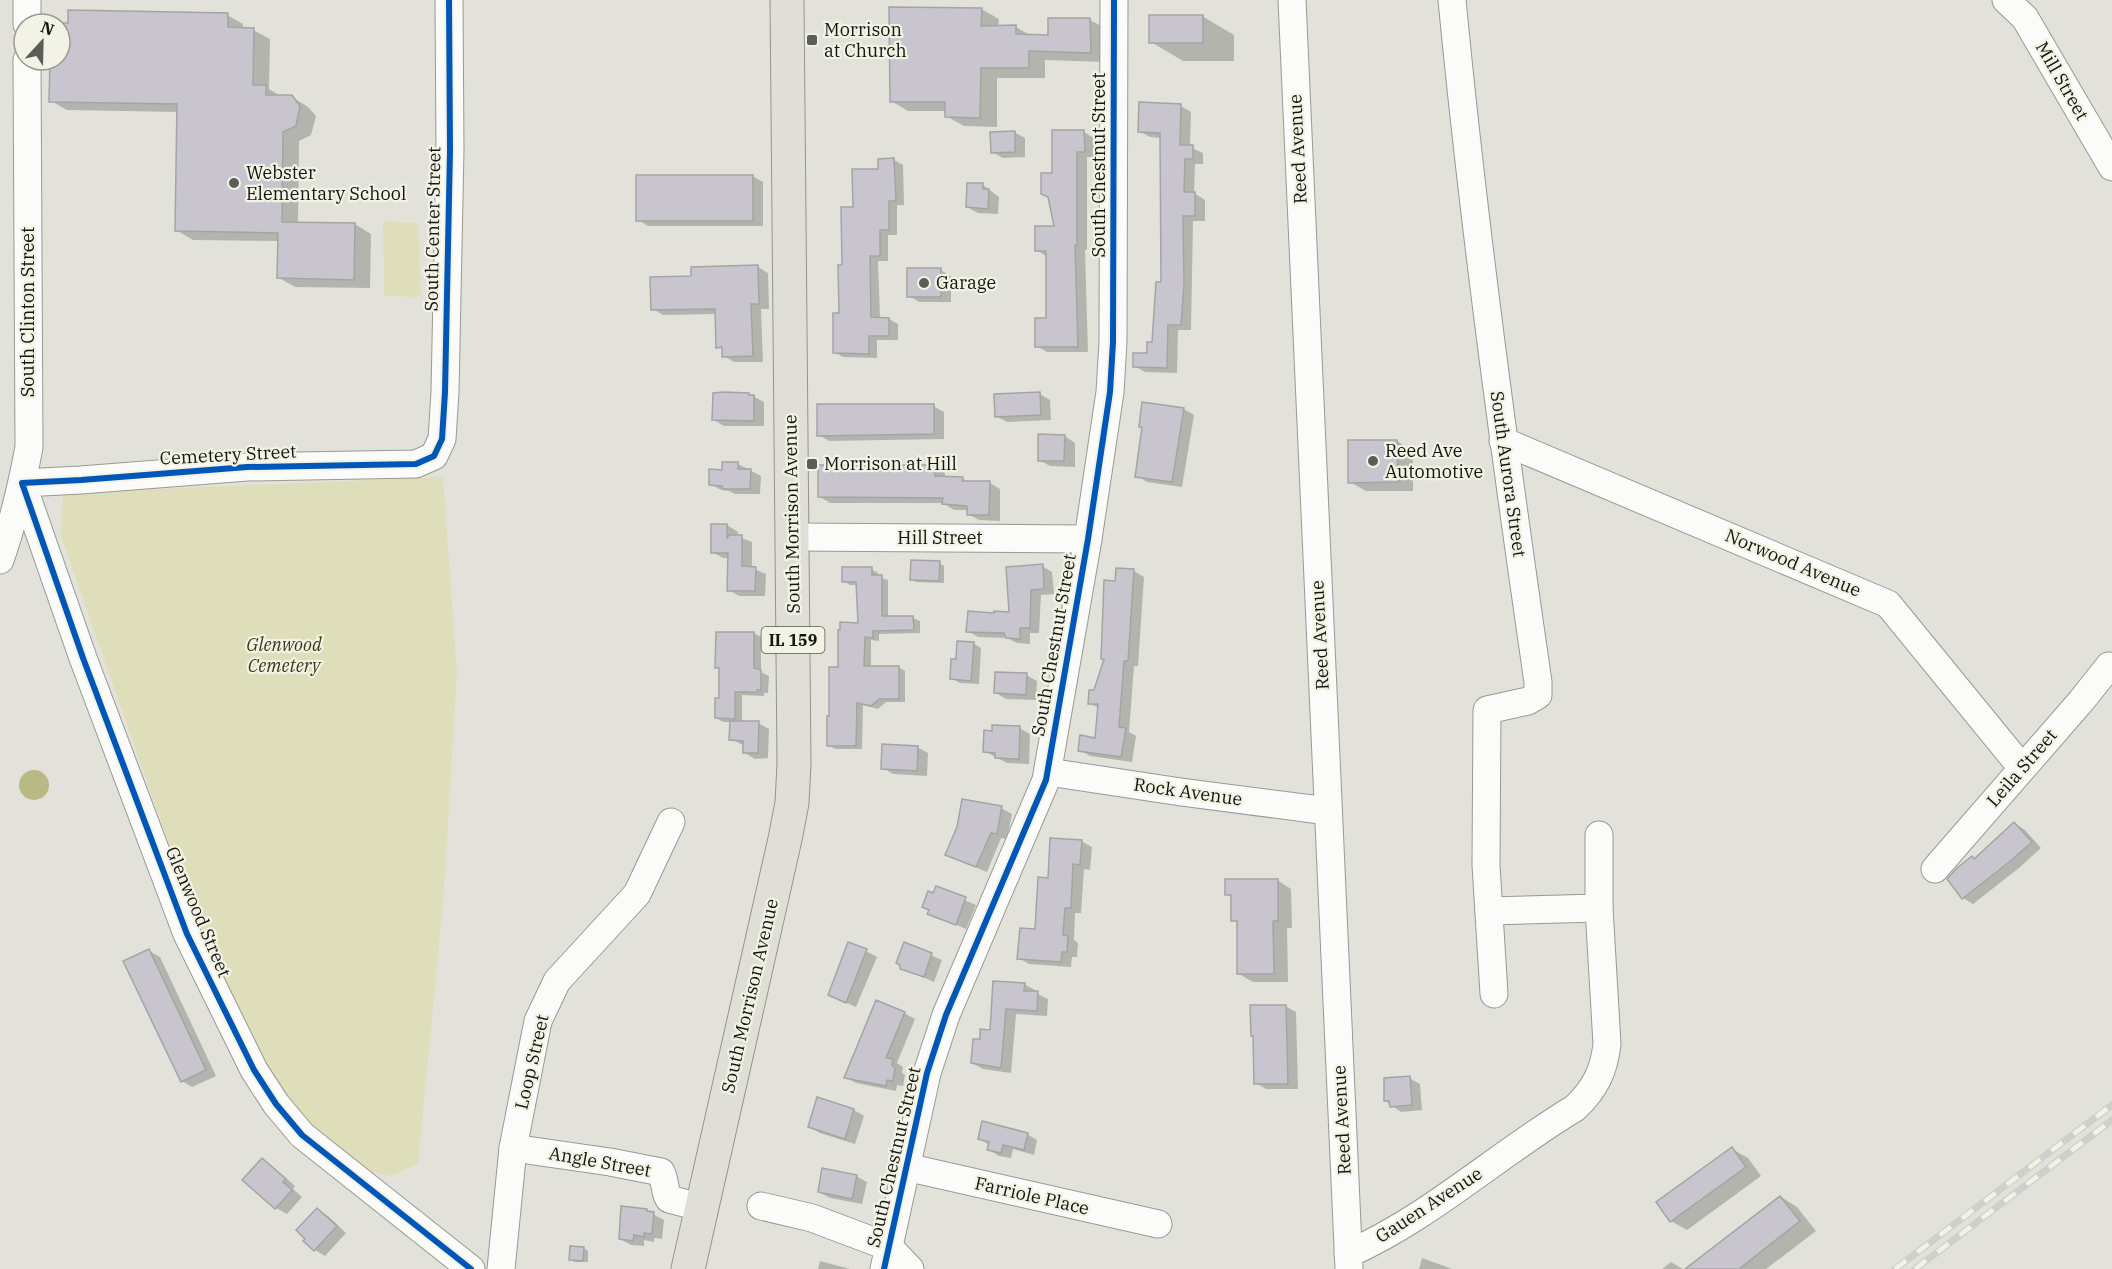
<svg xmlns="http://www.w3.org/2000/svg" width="2112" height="1269" font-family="'IBM Plex Serif',serif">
<rect width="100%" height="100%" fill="#e2e2db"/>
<g fill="#dfdeba">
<path d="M383 221 418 223 421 297 384 296Z"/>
<path d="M443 477 457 673 443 903 418 1164 389 1176 359 1169 275 1091 213 970 61 536 63 493Z"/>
</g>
<circle fill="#b9b984" cx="34" cy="785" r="15"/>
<g fill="#0003">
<path d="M981 9 999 19 998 27H1016L1031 36H1050L1090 20 1107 29V62L1045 60V78H997V127L964 126 946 116 947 111H908L891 101Z"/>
<path d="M227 15 243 24V29L253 30 270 39 269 89 282 97H292L308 107 316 116 311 135 299 141 298 223 355 224 371 234 370 288 295 287 279 278V241L193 240 176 230 178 112 67 110 51 101V60H60V25Z"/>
<path d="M1202 16 1234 35V61H1183L1151 42Z"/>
<path d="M1181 106 1191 112 1190 147 1203 153V164H1195L1194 193 1205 200V221H1193L1191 330H1178L1177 373 1145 372 1134 366 1149 355 1153 344 1163 284 1161 138 1150 137 1139 131Z"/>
<path d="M1014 132 1025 138V157L1003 158 992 152Z"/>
<path d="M1084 132 1094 138 1095 157H1087V250H1085L1088 352H1047L1037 346 1047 319V257L1037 250 1056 228 1053 175Z"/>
<path d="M894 160 903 165 904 205H897V235H888V261H878L880 319H889L898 324V340H877V358L843 357 834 352 841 315 844 266 855 209 879 170Z"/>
<path d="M752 176 763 182V226H648L638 220Z"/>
<path d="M983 185 999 197 998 214 978 213 967 207Z"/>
<path d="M758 267 768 273 769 309H761L763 362H734L724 356V350L718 347 717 314 663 315 653 309 692 277Z"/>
<path d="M940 270 951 276V302H919L909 296Z"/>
<path d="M749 394 764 402V426H724L714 420Z"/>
<path d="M1040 394 1050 400 1051 420 1007 422 996 416Z"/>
<path d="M1144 404 1184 409 1194 415 1182 487 1147 482 1137 476 1144 428 1140 426Z"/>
<path d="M933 406 944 412V439L829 441 819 435Z"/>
<path d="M1065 436 1075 443V467L1050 466 1039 460Z"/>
<path d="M1397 441 1413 451V491H1366L1350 482Z"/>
<path d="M738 464 761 476 760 494H735L729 491 721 490 710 484 723 471Z"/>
<path d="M935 467 945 473V478H962L970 483H990L1000 489V521L979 520 968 514V510H954L943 503H830L820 497Z"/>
<path d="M712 525H727L738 532 737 536 752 542V568L766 574 765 596H739L729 590 730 558H723L712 552Z"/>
<path d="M939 563 944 566V583L916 582 912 579Z"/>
<path d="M1042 566 1052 572 1054 594 1041 595 1039 633H1030V644L1017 643 1007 638 978 637 968 631 1011 614Z"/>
<path d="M871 569 878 573V577L888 580V618H913L920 621V633L879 634V641L871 640V668L898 667 905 671V702H886L878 709 863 705 862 749H835L828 745 839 668 859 624 858 585H850L844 581Z"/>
<path d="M1134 571 1144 577 1138 666H1134L1129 732 1136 736 1132 762 1090 756 1080 750 1096 739 1099 708 1089 703 1105 660 1103 658 1116 582Z"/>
<path d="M754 633 761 637V672L769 676 768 693H764V696L742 695V723H758L769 729 768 758 755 759 745 753V746L731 739V722H723L716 718 720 700 721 670 717 667Z"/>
<path d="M973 643 981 648 979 684 960 683 951 678 957 661Z"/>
<path d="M1026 675 1037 681 1036 700 1006 699 996 693Z"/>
<path d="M1019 728 1030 734 1029 764 1007 763 984 751 993 732Z"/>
<path d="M917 747 928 753 927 776 893 774 883 768Z"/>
<path d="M1001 808 1012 814 1007 839 1001 838 987 872 958 860Z"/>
<path d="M2015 824 2025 830 2041 848 2019 868 1973 904 1963 898 1975 860Z"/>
<path d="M1081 841 1092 847 1090 870 1084 869 1081 913H1075L1074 940 1078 943 1077 957H1072L1071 967 1029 964 1019 958 1036 931 1050 879Z"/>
<path d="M1277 880 1291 889 1292 928H1287L1288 982H1253L1239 974V923L1233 920V897L1226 894Z"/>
<path d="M937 888 976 905 966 929 929 913Z"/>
<path d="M905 944 942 960 934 982 902 968Z"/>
<path d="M149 951 160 957 216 1076 192 1087 182 1081Z"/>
<path d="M866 951 877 957 856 1007 829 995Z"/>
<path d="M995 982 1024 984 1035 990V993L1048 999 1047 1016 1016 1014 1011 1073 983 1069 972 1063 981 1041 992 1032Z"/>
<path d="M1285 1006 1296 1012 1298 1089H1266L1256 1083Z"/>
<path d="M904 1013 915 1019 897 1063 903 1067 902 1073 905 1075 903 1086 897 1085 896 1091 856 1083 846 1077Z"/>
<path d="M1409 1078 1420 1084 1422 1110 1401 1112 1385 1101Z"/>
<path d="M818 1099 854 1110 864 1116 855 1144 820 1133 810 1127Z"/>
<path d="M1027 1134 1037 1140 1034 1155 1013 1149 1011 1158 999 1156 989 1150 990 1145 979 1139Z"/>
<path d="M1732 1149 1748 1158 1761 1176 1687 1230 1671 1221Z"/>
<path d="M262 1160 272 1166 295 1186 293 1189 302 1197 287 1214 276 1208 244 1180Z"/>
<path d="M856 1176 867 1182 862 1204 830 1198 819 1192Z"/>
<path d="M1781 1197 1797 1207 1816 1231 1766 1269H1698Z"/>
<path d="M317 1210 328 1216 346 1233 325 1256 315 1250Z"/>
<path d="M647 1211 664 1220 662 1239 654 1238V1242L644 1240V1246L631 1245 620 1239Z"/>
<path d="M584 1248 588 1251V1262H575L570 1259Z"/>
<path d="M1422 1258 1447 1267 1452 1269H1419Z"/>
<path d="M820 1261 850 1269H851H818Z"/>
<path d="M1671 1262 1683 1269H1662Z"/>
</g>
<g fill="#c8c5cf" stroke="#a5a4a3" stroke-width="1.5">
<path d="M889 7 982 8 981 26 1016 25V34L1048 35V18H1090L1091 53 1029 51V68H981L980 118 945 117V102H890Z"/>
<path d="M68 10 228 13V27L254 28 253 85H266V95H292L300 106 296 126 283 132 282 222 355 223 354 280 277 278 278 233 175 231 177 104 49 102 50 60H60V23H68Z"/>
<rect x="1149" y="15" width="54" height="28"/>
<path d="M1139 102 1181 104 1180 145H1193V159H1185L1184 192H1195V216H1183L1184 284 1181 325H1168L1167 368 1133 367V353H1147V342H1152L1156 282H1161L1160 133 1138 132Z"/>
<path d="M1052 130H1084L1085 152H1077V245H1075L1078 347H1035V318H1046V251H1035V226H1054L1048 197 1041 194V173H1052Z"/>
<path d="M1015 131V152L991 153 990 132Z"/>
<path d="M894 158 896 201H889V230H880V256H870L871 317 889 318V336H869V354L833 353V313H839L838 265H842L841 207H853L852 169H878V159Z"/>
<rect x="636" y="175" width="117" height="46"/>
<path d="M967 183H983V189H989L988 209 966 207Z"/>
<path d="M758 265 759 304H751L753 356 722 357V347L716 348 715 309 651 310 650 277 691 276V267Z"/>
<rect x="907" y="268" width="34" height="29"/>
<path d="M724 392 749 393V395H754V421L712 420 713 393Z"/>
<path d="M1040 392 1041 415 995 417 994 394Z"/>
<path d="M1142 402 1184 408 1172 482 1135 477 1142 427H1139Z"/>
<path d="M817 404H934V434L817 436Z"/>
<path d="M1038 434 1065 435 1064 461H1038Z"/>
<path d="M1348 440H1397L1398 482 1348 483Z"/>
<path d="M722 462H738V469H751L750 489H723L722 486 709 485V469L722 470Z"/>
<path d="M818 465H935V476L963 477 962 481H990L989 515H967V506L942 504 943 498 818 497Z"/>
<path d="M711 524H727V538L729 535H742V566L756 567 755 591H727L728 553H711Z"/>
<path d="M911 560 940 561 939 581 910 580Z"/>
<path d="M1043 564 1044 589 1031 590 1030 628H1020V639L1006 638 1004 633 966 632 968 611 994 613V611L1009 612 1006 567Z"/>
<path d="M842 567H872V575H882V616H913L914 630 873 631V638L865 637 864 666H899V699H879L871 706 857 703 856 746H827V716H829V667H838V630H840V622L858 623 856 582H842Z"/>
<path d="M1116 568 1134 569 1128 661H1124L1119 727 1126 728 1121 757 1078 751 1080 735 1095 738 1098 704H1088L1089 690H1094L1104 659H1101L1104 580 1115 581Z"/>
<path d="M716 632H754V668L761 670V690H757V692H735V719L715 718V698H719V668H715Z"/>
<path d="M957 641 974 642 971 681 950 679 951 659H956Z"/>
<path d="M995 672 1027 673 1026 695 994 693Z"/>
<path d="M730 721H759L758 753H743V741L729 740Z"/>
<path d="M992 725 1020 726 1019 759 995 758V753L983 752 984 730 992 731Z"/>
<path d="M882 744 918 746 917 771 881 769Z"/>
<path d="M962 799 1002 806 997 834 991 833 976 867 945 855 957 827Z"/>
<path d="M2014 822 2032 842 2008 863 1962 899 1947 879 1957 868 1972 856 1974 859Z"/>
<path d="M1050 838 1082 840 1080 865 1073 864 1071 908H1065L1063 935 1068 936 1067 952H1062L1061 962 1017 959 1020 928 1035 929 1038 877 1048 878Z"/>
<path d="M1225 879H1278V921H1273L1274 974H1237V921H1231V895H1225Z"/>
<path d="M936 886 966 897 956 925 927 914 929 910 922 907 928 891 933 893Z"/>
<path d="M848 942 867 949 846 1003 828 995Z"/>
<path d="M904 942 932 953 924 977 900 969V965L896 963Z"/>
<path d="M149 949 206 1070 181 1082 123 961Z"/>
<path d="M993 981 1025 983 1024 991H1038L1037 1011 1006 1009 1001 1068 971 1063 973 1039H980V1029L990 1030Z"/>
<path d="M876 1000 905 1012 886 1058 893 1059 892 1065 895 1068 893 1081 887 1080 886 1086 844 1078Z"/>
<path d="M1250 1005H1286L1288 1084H1254L1253 1036H1251Z"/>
<path d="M1410 1076 1412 1105 1390 1107 1389 1101H1384V1078Z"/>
<path d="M817 1097 854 1109 845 1139 808 1127Z"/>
<path d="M982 1121 1028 1133 1024 1150 1003 1145 1001 1153 987 1150 989 1142 978 1139Z"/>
<path d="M1732 1147 1746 1167 1670 1222 1656 1202Z"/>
<path d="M262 1158 286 1179 283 1182 292 1190 275 1209 242 1180Z"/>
<path d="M822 1168 857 1175 852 1199 818 1192Z"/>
<path d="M1780 1196 1800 1221 1739 1269H1685Z"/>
<path d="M621 1206 647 1209V1211L654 1212 652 1234 644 1233V1237L634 1235 633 1241 619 1239Z"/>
<path d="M317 1208 337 1226 314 1251 303 1241 305 1239 296 1230Z"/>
<path d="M570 1246 584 1247 583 1261 569 1260Z"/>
</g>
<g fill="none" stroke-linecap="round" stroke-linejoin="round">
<defs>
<g id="minor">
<path d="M27 0V24"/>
<path d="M449 0 450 150 445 392 442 439 434 456 416 464 247 467 81 480 22 483 83 658 187 934 254 1070 276 1104 302 1135 471 1269"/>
<path d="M1292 0 1349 1269"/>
<path d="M1452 0C1474 228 1505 455 1538 682V695L1528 701 1487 710 1486 865 1494 994"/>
<path d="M2006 0 2025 18 2112 167"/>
<path d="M1503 441 1888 604 2022 768"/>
<path d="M792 537 1088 539"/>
<path d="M0 560C13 523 22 485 29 447L27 60"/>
<path d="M1048 772 1181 792 1328 811"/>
<path d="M1935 869 2082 700 2109 666"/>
<path d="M1489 911 1599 908"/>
<path d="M513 1148 610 1162 661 1172C666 1182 664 1192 669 1199L703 1208"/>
<path d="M906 1167 1158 1224"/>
<path d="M761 1206 812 1218 889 1247 910 1269"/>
<path d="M1348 1254C1431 1217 1498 1154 1575 1108 1595 1089 1604 1071 1607 1044L1599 908V835"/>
<path d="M501 1269 513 1148 538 1021 557 981 637 894 671 822"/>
<path d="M884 1269 927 1073 946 1015 1046 780 1088 539 1110 392 1113 342 1114 0"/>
</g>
<path id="major" d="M688 1269 785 839 792 803 794 764 787 0"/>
</defs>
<use href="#minor" stroke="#999995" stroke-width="29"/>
<use href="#major" stroke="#959585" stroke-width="35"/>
<use href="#minor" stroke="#fbfbfa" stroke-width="27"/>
<use href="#major" stroke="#dfdfd8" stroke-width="33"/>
<defs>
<g id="rail">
<path d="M1895 1269 2112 1105"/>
<path d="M1915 1269 2112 1120"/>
</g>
</defs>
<use href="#rail" stroke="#cfcfcd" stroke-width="7"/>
<use href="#rail" stroke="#f3f3e5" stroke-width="4.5" stroke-dasharray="14" stroke-linecap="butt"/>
<defs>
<g id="cycleway">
<path d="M449 0 450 150 445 392 442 439 434 456 416 464 247 467 81 480 22 483 83 658 187 934 254 1070 276 1104 302 1135 471 1269"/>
<path d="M884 1269 927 1073 946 1015 1046 780 1088 539 1110 392 1113 342 1114 0"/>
</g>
</defs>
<use href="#cycleway" stroke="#f3f3e5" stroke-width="10"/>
<use href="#cycleway" stroke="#0057b8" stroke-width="6"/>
</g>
<g fill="#5d5d58" stroke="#f3f3e5" stroke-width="2">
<rect x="806" y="34" width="12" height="12" rx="3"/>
<circle cx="234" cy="183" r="6"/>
<circle cx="924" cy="283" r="6"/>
<circle cx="1373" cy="461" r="6"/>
<rect x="806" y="458" width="12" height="12" rx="3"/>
</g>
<g text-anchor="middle" stroke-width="4.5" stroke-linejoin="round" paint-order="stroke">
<rect fill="#f3f3e5" stroke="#585851" stroke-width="1.5" x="761.5" y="627" width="63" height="26" rx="4.5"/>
<g font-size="16" font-weight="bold" fill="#151511">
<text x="793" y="646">IL 159</text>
</g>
<g font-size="18" fill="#151511" stroke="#f3f3e5" text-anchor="start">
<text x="824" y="36">Morrison<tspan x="824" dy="21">at Church</tspan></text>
<text x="246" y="179">Webster<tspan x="246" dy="21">Elementary School</tspan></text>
<text x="936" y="289">Garage</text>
<text x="1385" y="457">Reed Ave<tspan x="1385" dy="21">Automotive</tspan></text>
<text x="824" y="470">Morrison at Hill</text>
</g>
<g font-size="18" fill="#151511" stroke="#f3f3e5">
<text transform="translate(2062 81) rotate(60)" y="6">Mill Street</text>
<text transform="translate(1298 149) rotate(-93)" y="6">Reed Avenue</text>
<text transform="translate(1099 165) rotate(-90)" y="6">South Chestnut Street</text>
<text transform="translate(433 229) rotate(-89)" y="6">South Center Street</text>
<text transform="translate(28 312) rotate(-90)" y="6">South Clinton Street</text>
<text transform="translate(228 455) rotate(-3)" y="6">Cemetery Street</text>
<text transform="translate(1508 474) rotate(82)" y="6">South Aurora Street</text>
<text transform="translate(792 514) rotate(-91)" y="6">South Morrison Avenue</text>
<text x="940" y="544">Hill Street</text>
<text transform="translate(1793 563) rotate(23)" y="6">Norwood Avenue</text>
<text transform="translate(1320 635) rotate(-93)" y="6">Reed Avenue</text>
<text transform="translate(1054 645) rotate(-80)" y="6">South Chestnut Street</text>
<text transform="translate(2022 768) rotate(-49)" y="6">Leila Street</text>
<text transform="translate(1188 792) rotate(8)" y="6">Rock Avenue</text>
<text transform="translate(198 912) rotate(67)" y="6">Glenwood Street</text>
<text transform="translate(750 996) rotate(-77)" y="6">South Morrison Avenue</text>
<text transform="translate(532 1062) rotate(-77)" y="6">Loop Street</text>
<text transform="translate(1342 1120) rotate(-93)" y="6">Reed Avenue</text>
<text transform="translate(894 1157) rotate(-77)" y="6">South Chestnut Street</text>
<text transform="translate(600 1162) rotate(10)" y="6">Angle Street</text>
<text transform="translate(1032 1196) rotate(13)" y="6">Farriole Place</text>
<text transform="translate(1429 1205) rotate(-33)" y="6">Gauen Avenue</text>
</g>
<g font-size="18" font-style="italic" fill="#393818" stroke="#f3f3e5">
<text x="284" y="651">Glenwood<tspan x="284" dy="21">Cemetery</tspan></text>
</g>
</g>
<g transform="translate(42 42) rotate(22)"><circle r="28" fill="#f3f3e5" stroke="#9a9a90" stroke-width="1.5"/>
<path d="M0-4.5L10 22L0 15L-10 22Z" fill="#5d5d58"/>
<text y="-9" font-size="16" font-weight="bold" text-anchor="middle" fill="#151511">N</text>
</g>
</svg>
